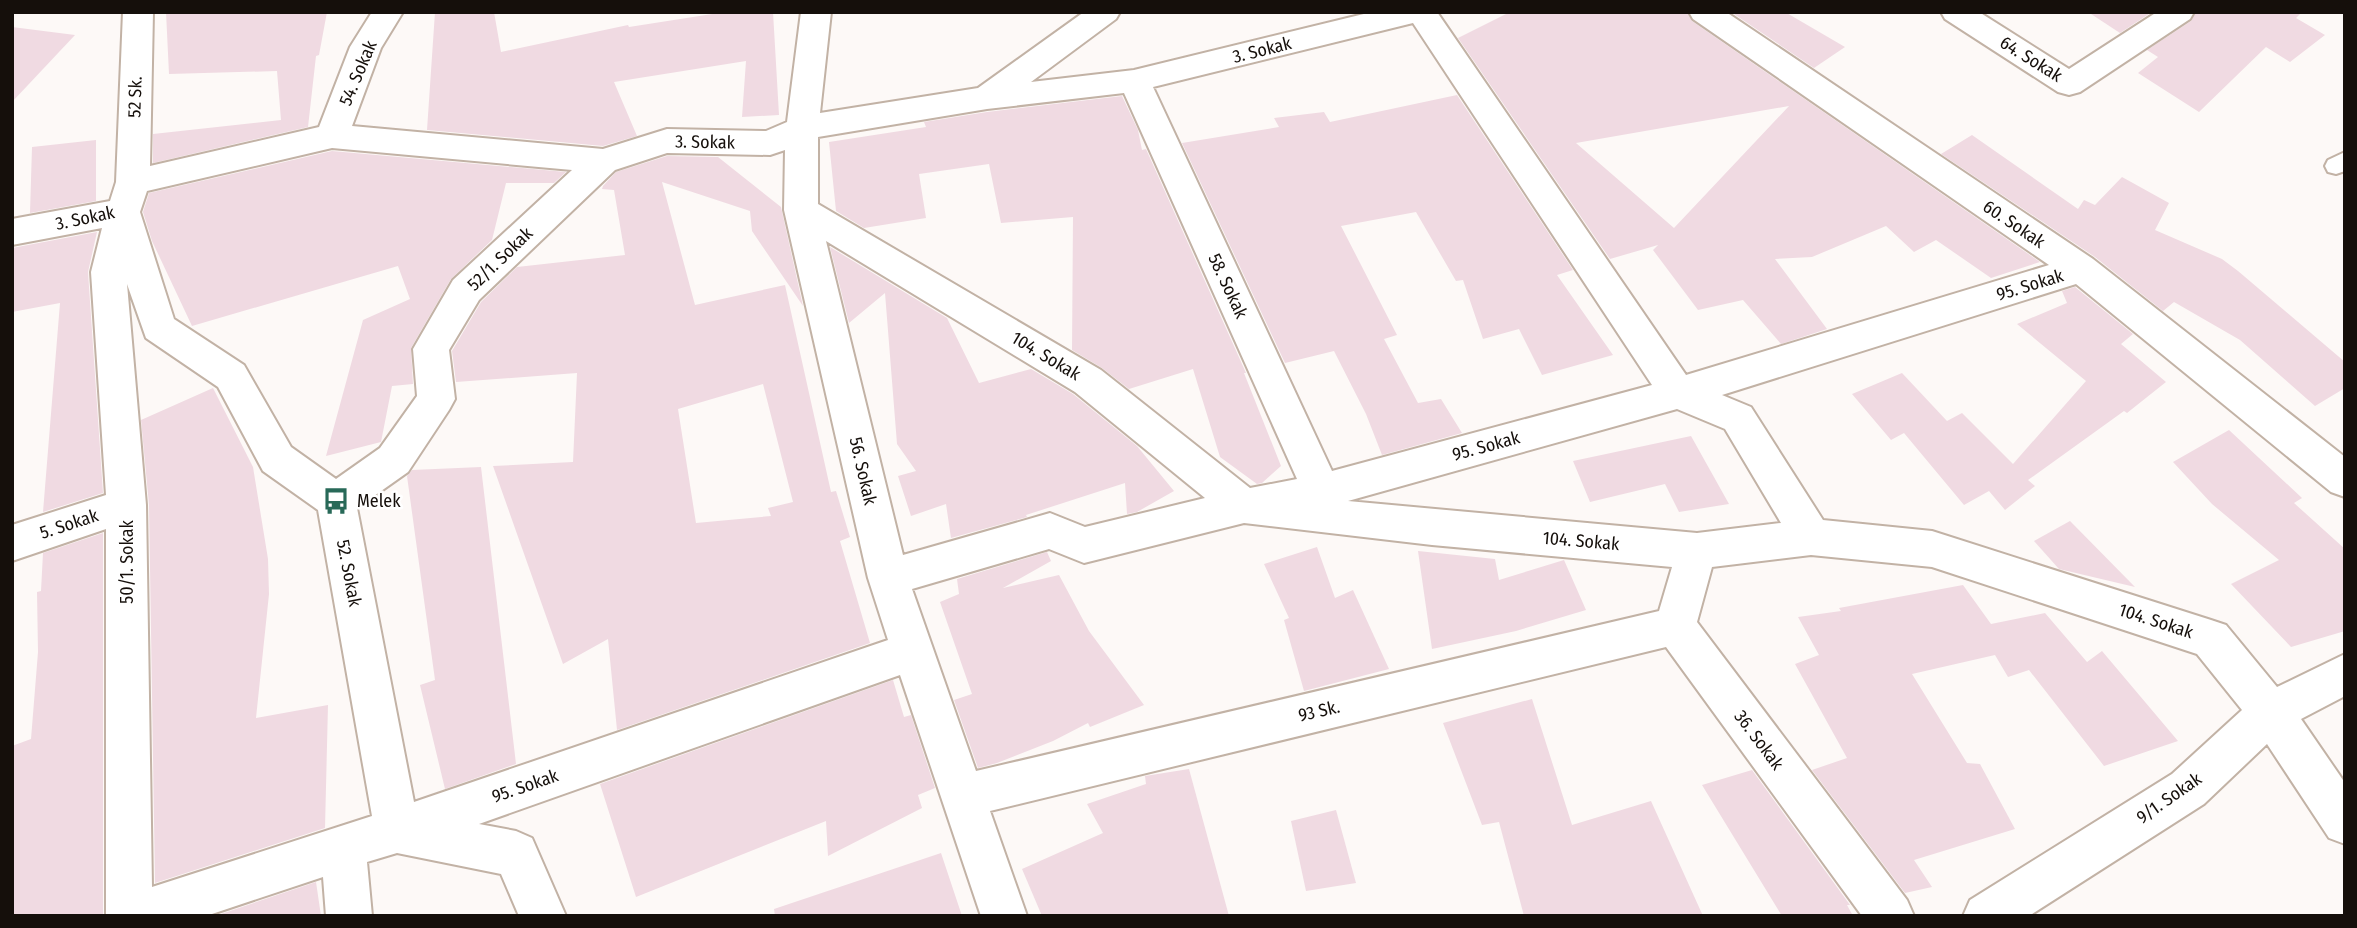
<svg xmlns="http://www.w3.org/2000/svg" width="2357" height="928" font-family="'Fira Sans Condensed',sans-serif">
<rect width="100%" height="100%" fill="#fdf9f7"/>
<g fill="#f0dae2" fill-rule="evenodd">
<path d="M166 12H327L319 55 316 56 308 127 153 163V134L281 120 277 71 169 74Z"/>
<path d="M435 12H494L501 52 628 25 629 27 725 12H773L779 115 742 117 746 61 614 82 637 136 603 146 427 130Z"/>
<path d="M1510 12H1687L1692 21 2040 262 1991 278 1936 240 1914 252 1886 226 1812 257 1775 259 1827 329 1781 344 1743 300 1698 310 1653 250 1658 245 1610 259 1458 38ZM1789 106 1674 228 1576 143Z"/>
<path d="M1731 12H1785L1845 47 1814 68Z"/>
<path d="M2088 12H2152L2120 33Z"/>
<path d="M2196 12H2302L2296 18 2325 35 2290 62 2266 47 2199 112 2138 73 2158 57 2147 50 2191 21Z"/>
<path d="M12 27 75 35 12 102Z"/>
<path d="M1457 95 1573 270 1557 275 1613 355 1542 375 1519 329 1483 339 1463 280 1456 281 1416 212 1341 226 1397 335 1384 339 1418 403 1441 399 1462 433 1382 455 1366 414 1334 351 1285 363 1182 143 1279 127 1274 118 1324 112 1330 122Z"/>
<path d="M1122 96 1138 130 1142 150 1146 149 1246 373H1244L1281 466 1262 483 1257 484 1220 457 1193 369 1129 389 1102 368 1072 350 1073 217 1001 223 989 164 919 174 926 218 864 228 836 211 829 142 926 127 924 122 987 112Z"/>
<path d="M1972 135 2078 209 2084 200 2095 205 2122 177 2169 203 2155 230 2222 259 2238 271 2345 362V388L2315 406 2240 340 2174 302 2163 311 2095 257 1941 154Z"/>
<path d="M96 140V201L30 213 32 147Z"/>
<path d="M332 151 566 172 554 183H506L492 240 451 279 411 348 413 384 392 386 381 442 326 456 363 320 410 299 398 266 192 326 152 241 143 212 149 193Z"/>
<path d="M667 156 718 157 781 207 803 306 752 231 750 211 662 182 695 305 785 285 831 492 836 491 850 537 840 541 870 643 617 730 608 639 563 664 493 466 573 462 577 373 456 382 452 351 481 302 517 267 625 255 614 190 602 189 603 186 616 172ZM763 384 793 502 768 508 771 516 696 523 678 409Z"/>
<path d="M97 232 88 272 103 493 43 512 60 303 12 312V248Z"/>
<path d="M830 247 947 318 979 383 1031 369 1073 394 1137 446 1174 491 1137 512 1127 514 1125 483 1026 515 1027 517 951 538 946 504 911 516 898 476 916 471 897 444 885 293 849 323Z"/>
<path d="M2075 287 2133 334 2121 344 2166 382 2127 413 2124 411 2028 480 2035 486 2005 510 1989 491 1964 505 1904 433 1891 440 1852 394 1902 373 1947 421 1962 413 2013 464 2086 381 2017 324 2067 303 2062 291Z"/>
<path d="M213 388 253 467 268 559 269 594 256 718 328 705 325 828 155 883 149 505 141 420Z"/>
<path d="M2229 430 2302 498 2294 503 2345 549V631L2291 647 2231 584 2279 560 2212 504 2173 462Z"/>
<path d="M1691 436 1729 504 1679 512 1665 484 1590 502 1573 461Z"/>
<path d="M481 467 516 764 445 789 420 685 435 680 407 476 412 470Z"/>
<path d="M2070 521 2135 587 2059 569 2034 541Z"/>
<path d="M103 533V916H12V746L31 739 38 652 37 592 41 591 43 553Z"/>
<path d="M1317 547 1335 598 1353 590 1389 669 1304 691 1284 620 1289 618 1264 564Z"/>
<path d="M1418 551 1495 559 1499 580 1564 560 1586 610 1516 631 1432 649Z"/>
<path d="M1047 552 1051 561 1003 588 1059 575 1089 631 1144 705 1090 727 1088 723 1053 741 997 763 978 768 954 700 972 694 940 602 959 594 957 579Z"/>
<path d="M1963 585 1991 624 2045 613 2087 662 2102 651 2178 741 2104 766 2029 670 2008 677 1995 655 1912 674 1967 763 1980 764 2015 829 1914 860 1932 887 1905 893 1812 770 1847 758 1795 664 1819 655 1798 617 1841 611 1839 608Z"/>
<path d="M893 680 904 717 911 715 935 788 918 795 922 808 828 856 826 821 636 897 600 784Z"/>
<path d="M1532 699 1572 825 1651 801 1703 916H1524L1499 822 1482 825 1443 723Z"/>
<path d="M1189 769 1229 916H1042L1022 869 1103 833 1087 804 1146 784 1145 776Z"/>
<path d="M1752 770 1850 905H1847L1853 916H1782L1702 785Z"/>
<path d="M1336 810 1356 883 1306 891 1291 821Z"/>
<path d="M941 853 962 916H775L774 909Z"/>
<path d="M316 882 321 916H215Z"/>
</g>
<g fill="none" stroke-linecap="round" stroke-linejoin="round">
<defs>
<path id="lane" d="M2345 152V171L2336 174 2328 172 2325 166 2328 160Z"/>
<g id="street">
<path d="M123 12H153L150 166 319 127 350 47 372 12H403L381 48 352 126 603 149 667 129 766 131 787 122 801 12H831L820 113 978 88 1084 12H1120L1116 19 1031 82 1134 70 1372 12H1437L1686 375 2049 265 1693 19 1689 12H1726L2093 259 2345 457V497L2331 492 2076 284 1722 395 1751 407 1823 520 1932 531 2211 620 2226 625 2277 687 2345 654V696L2301 719 2345 783V844L2329 838 2267 744 2204 804 2029 916H1963L1970 900 2172 774 2242 710 2197 654 1932 567 1811 555 1712 567 1697 622 1907 900 1914 916H1862L1666 647 990 811 1027 916H981L900 675 479 824 516 831 532 838 566 916H519L501 874 397 853 367 862 372 916H326L323 877 206 916H106V529L12 561V525L106 495 91 272 102 228 12 245V219L110 201 116 182ZM1413 23 1652 385 1332 471 1153 87ZM1124 93 1297 479 1250 488 1101 370 818 204V137L987 109ZM332 148 572 170 453 280 413 349 417 396 380 448 336 479 291 447 244 365 174 319 140 212 147 191ZM785 150 784 210 868 578 888 640 414 802 357 508 408 472 449 410 455 399 449 350 479 300 615 170 667 153 770 155ZM826 241 1075 392 1205 498 1085 527 1050 513 903 555ZM127 284 146 338 218 387 263 471 318 510 372 816 152 887 146 505ZM1677 409 1725 429 1781 523 1697 533 1348 501ZM1244 523 1432 545 1672 567 1659 611 976 771 912 589 1049 549 1084 563Z"/>
<path d="M1941 12H1979L2069 69 2157 12H2194L2190 19 2080 92 2069 95 2058 92 1945 19Z"/>
</g>
</defs>
<use href="#lane" stroke="#c2b2a5" stroke-width="4"/>
<use href="#street" stroke="#c2b2a5" stroke-width="4"/>
<use href="#lane" fill="#fff" fill-rule="evenodd"/>
<use href="#street" fill="#fff" fill-rule="evenodd"/>
</g>
<defs>
<symbol id="bus-bare" viewBox="-9 -9 18 18"><path d="M-5-6H5V4H4V6H2V4H-2V6H-4V4H-5ZM-3.5-4V0h7V-4ZM-3.5 1.2v1.5H-2V1.2ZM2 1.2v1.5H3.5V1.2Z" fill="#286958" stroke="#fff" stroke-width="2.5" paint-order="stroke"/></symbol>
</defs>
<g fill-rule="evenodd">
<use href="#bus-bare" x="317" y="482" width="38" height="38"/>
</g>
<g text-anchor="middle" stroke-width="5" stroke-linejoin="round" paint-order="stroke">
<g font-size="18" fill="#150f0b" stroke="#fff">
<text transform="translate(1262 50) rotate(-14)" y="6">3. Sokak</text>
<text transform="translate(2031 59) rotate(32)" y="6">64. Sokak</text>
<text transform="translate(358 73) rotate(-67)" y="6">54. Sokak</text>
<text transform="translate(135 97) rotate(-88)" y="6">52 Sk.</text>
<text transform="translate(705 142) rotate(1)" y="6">3. Sokak</text>
<text transform="translate(85 218) rotate(-12)" y="6">3. Sokak</text>
<text transform="translate(2014 224) rotate(34)" y="6">60. Sokak</text>
<text transform="translate(500 259) rotate(-44)" y="6">52/1. Sokak</text>
<text transform="translate(2030 285) rotate(-17)" y="6">95. Sokak</text>
<text transform="translate(1228 286) rotate(65)" y="6">58. Sokak</text>
<text transform="translate(1046 356) rotate(31)" y="6">104. Sokak</text>
<text transform="translate(1486 446) rotate(-15)" y="6">95. Sokak</text>
<text transform="translate(863 471) rotate(77)" y="6">56. Sokak</text>
<text transform="translate(69 524) rotate(-18)" y="6">5. Sokak</text>
<text transform="translate(1581 541) rotate(5)" y="6">104. Sokak</text>
<text transform="translate(127 562) rotate(-90)" y="6">50/1. Sokak</text>
<text transform="translate(349 573) rotate(79)" y="6">52. Sokak</text>
<text transform="translate(2156 621) rotate(18)" y="6">104. Sokak</text>
<text transform="translate(1319 711) rotate(-13)" y="6">93 Sk.</text>
<text transform="translate(1759 740) rotate(53)" y="6">36. Sokak</text>
<text transform="translate(525 786) rotate(-19)" y="6">95. Sokak</text>
<text transform="translate(2169 798) rotate(-35)" y="6">9/1. Sokak</text>
</g>
<g font-size="18" fill="#150f0b" stroke="#fff" text-anchor="start">
<text x="357" y="507">Melek</text>
</g>
</g>
<rect width="2357" height="928" fill="none" stroke="#150f0b" stroke-width="28"/>
</svg>
